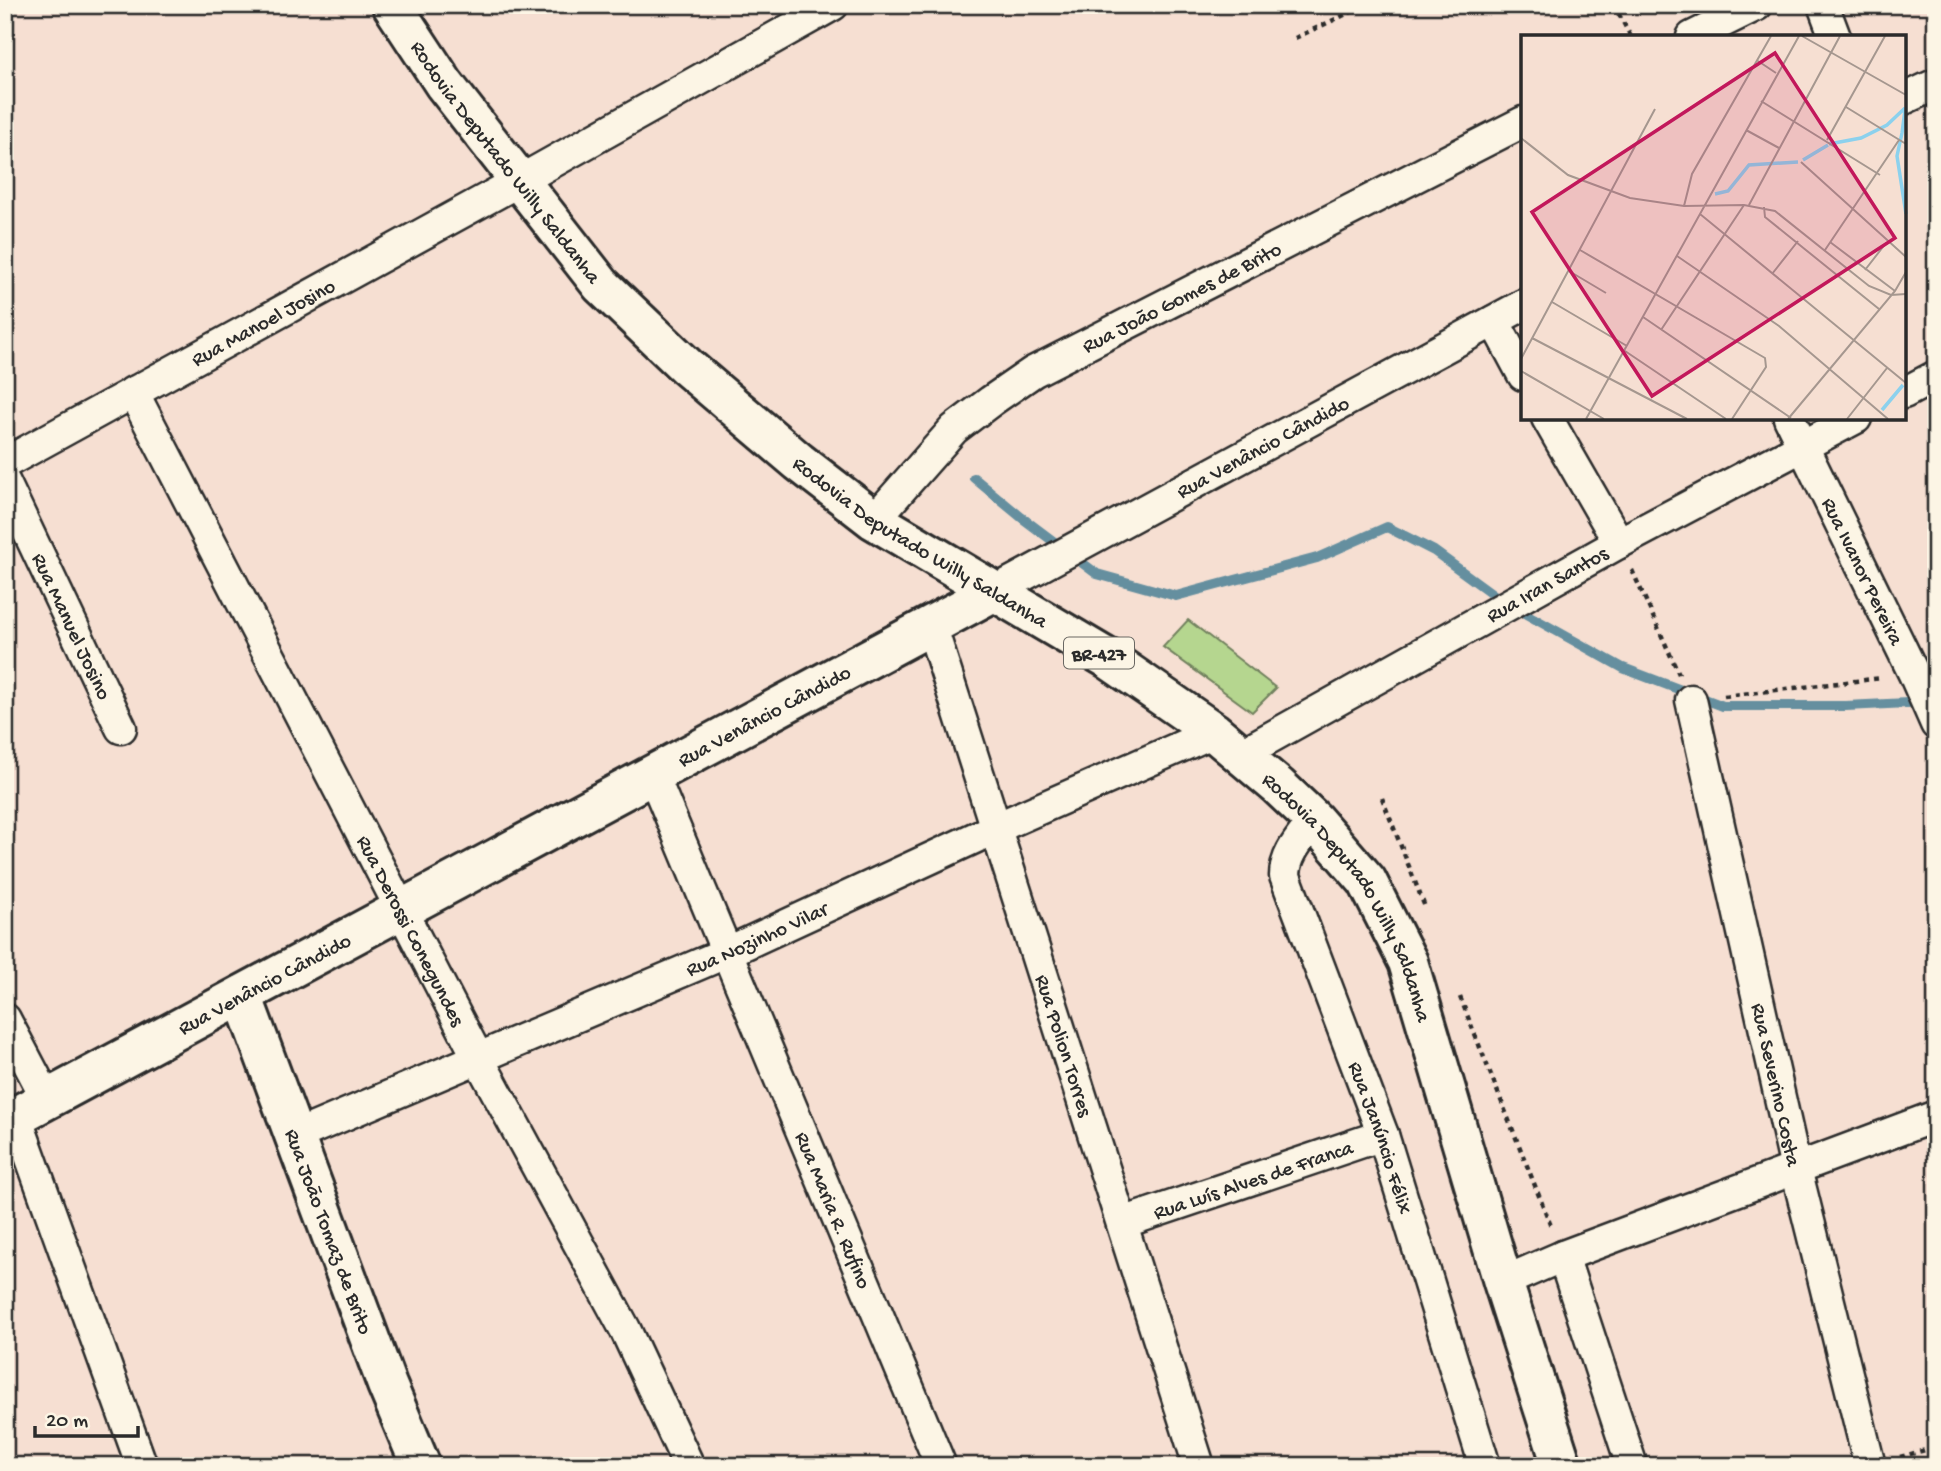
<svg xmlns="http://www.w3.org/2000/svg" width="1941" height="1471" font-family="'Gochi Hand',sans-serif">
<rect width="100%" height="100%" fill="#f6dfd2"/>
<filter id="ink" filterUnits="userSpaceOnUse"><feTurbulence type="fractalNoise" baseFrequency=".0143" numOctaves="2"/><feDisplacementMap in="SourceGraphic" scale="14" xChannelSelector="R" yChannelSelector="G"/><feConvolveMatrix kernelMatrix="1 2 1 2 8 2 1 2 1" color-interpolation-filters="sRGB"/></filter>
<g filter="url(#ink)">
<path fill="#b5d68f" stroke="#70805d" stroke-width="2" d="M1188 620 1276 688 1252 712 1163 647Z"/>
<g fill="none" stroke-linecap="round" stroke-linejoin="round">
<path stroke="#658f9f" stroke-width="10" d="M974 478 1021 517 1097 574 1176 596 1317 558 1387 527 1434 551 1501 600 1623 668 1723 706H1846L1908 703"/>
<defs>
<g id="street">
<path d="M1823 5 1835 37"/>
<path d="M1692 37 1757 5"/>
<path d="M1904 99 1936 84"/>
<path d="M1494 321 1523 375"/>
<path id="s1" d="M133 392 477 1056 625 1329 689 1466"/>
<path d="M1904 393 1936 376"/>
<path d="M1547 418 1619 543"/>
<path id="s2" d="M1789 418 1914 674 1936 724"/>
<path id="s3" d="M5 463 519 181 833 5"/>
<path id="s4" d="M5 483 121 728"/>
<path id="s5" d="M874 520 954 429 991 401 1033 372 1523 122"/>
<path id="s6" d="M995 591 1523 305"/>
<path id="s7" d="M931 625 1199 1466"/>
<path id="s8" d="M1691 700 1796 1169 1870 1466"/>
<path id="s9" d="M1241 754 1619 543 1856 418"/>
<path id="s10" d="M653 775 941 1466"/>
<path id="s11" d="M1314 820C1301 838 1285 854 1285 876L1383 1135 1485 1466"/>
<path d="M5 1019 47 1099"/>
<path d="M16 1117 142 1466"/>
<path id="s12" d="M295 1136 728 952 996 828 1214 732"/>
<path id="s13" d="M1122 1223 1383 1135"/>
<path d="M1563 1256 1632 1466"/>
<path d="M1503 1282 1563 1256 1936 1116"/>
</g>
<g id="secondary">
<path id="s14" d="M242 995 387 1385 421 1466"/>
<path id="s15" d="M5 1122 995 591"/>
</g>
<g id="primary">
<path id="s16" d="M392 5 444 84 601 285 686 366 799 462 874 520 1107 658 1214 732 1278 786 1314 820 1367 881 1408 962 1503 1282 1562 1466"/>
</g>
</defs>
<use href="#street" stroke="#2b2b2b" stroke-width="35"/>
<use href="#secondary" stroke="#2b2b2b" stroke-width="44"/>
<use href="#primary" stroke="#2b2b2b" stroke-width="44"/>
<g stroke="#2b2b2b" stroke-width="4.5" stroke-dasharray="5 5" stroke-linecap="butt">
<path d="M1614 5 1631 37"/>
<path d="M1295 38 1366 5"/>
<path d="M1632 570 1679 674"/>
<path d="M1724 696 1882 678"/>
<path d="M1382 798 1425 907"/>
<path d="M1460 997 1551 1226"/>
<path d="M1900 1457 1936 1447"/>
</g>
<use href="#street" stroke="#fcf5e5" stroke-width="30"/>
<use href="#secondary" stroke="#fcf5e5" stroke-width="38"/>
<use href="#primary" stroke="#fcf5e5" stroke-width="38"/>
</g>
</g>
<g text-anchor="middle" stroke-width="6" stroke-linejoin="round" paint-order="stroke">
<rect fill="#fcf5e5" stroke="#6a6863" stroke-width="2" x="1064" y="637.5" width="70" height="31" rx="5"/>
<g font-size="19" font-weight="bold" fill="#2b2b2b">
<text x="1099" y="660">BR-427</text>
</g>
<g font-size="21" fill="#2b2b2b" stroke="#fcf5e5">
<text dy="7" stroke="none"><textPath href="#s16" startOffset="194">Rodovia Deputado Willy Saldanha</textPath></text>
<text dy="7" stroke="none"><textPath href="#s5" startOffset="385">Rua João Gomes de Brito</textPath></text>
<text dy="7" stroke="none"><textPath href="#s3" startOffset="294">Rua Manoel Josino</textPath></text>
<text dy="7" stroke="none"><textPath href="#s6" startOffset="304">Rua Venâncio Cândido</textPath></text>
<text dy="7" stroke="none"><textPath href="#s16" startOffset="761">Rodovia Deputado Willy Saldanha</textPath></text>
<text dy="7" stroke="none"><textPath href="#s2" startOffset="170">Rua Ivanor Pereira</textPath></text>
<text dy="7" stroke="none"><textPath href="#s9" startOffset="350">Rua Iran Santos</textPath></text>
<text dy="7" stroke="none"><textPath href="#s4" startOffset="158">Rua Manuel Josino</textPath></text>
<text dy="7" stroke="none"><textPath href="#s15" startOffset="861">Rua Venâncio Cândido</textPath></text>
<text dy="7" stroke="none"><textPath href="#s16" startOffset="1328">Rodovia Deputado Willy Saldanha</textPath></text>
<text dy="7" stroke="none"><textPath href="#s1" startOffset="606">Rua Derossi Conegundes</textPath></text>
<text dy="7" stroke="none"><textPath href="#s12" startOffset="502">Rua Nozinho Vilar</textPath></text>
<text dy="7" stroke="none"><textPath href="#s15" startOffset="294">Rua Venâncio Cândido</textPath></text>
<text dy="7" stroke="none"><textPath href="#s7" startOffset="441">Rua Polion Torres</textPath></text>
<text dy="7" stroke="none"><textPath href="#s8" startOffset="394">Rua Severino Costa</textPath></text>
<text dy="7" stroke="none"><textPath href="#s11" startOffset="343">Rua Janúncio Félix</textPath></text>
<text dy="7" stroke="none"><textPath href="#s13" startOffset="138">Rua Luís Alves de Franca</textPath></text>
<text dy="7" stroke="none"><textPath href="#s10" startOffset="471">Rua Maria R. Rufino</textPath></text>
<text dy="7" stroke="none"><textPath href="#s14" startOffset="252">Rua João Tomaz de Brito</textPath></text>
</g>
</g>
<g transform="translate(1521 35)">
<rect width="385" height="385" fill="#f6dfd2"/>
<path fill="none" stroke="#8cd1ed" stroke-width="3.5" d="M381 98 376 121 385 179M381 98 384 75M308 109 340 103 366 90 384 73M282 125 307 110M194 159 207 156 228 130 277 127M361 375 382 350"/>
<path fill="none" stroke="#a5978f" stroke-width="2" d="M281 1 385 60M237 26 255 38M240 66 359 140M325 72 385 109M225 95 258 113M0 103 47 140 109 163 163 171 223 170 254 176 348 251 370 260 385 259M306 105 364 1M280 127 385 222M228 170 319 1M163 171 171 139 250 1M243 172 244 182 358 274M179 179 385 348M309 207 374 256M59 215 244 323 245 332 211 384M304 215 378 105M156 221 258 291 367 384M344 235 365 208M48 236 85 258M251 239 277 206M31 267 106 311M122 282 270 383M140 295 223 170M11 303 166 384M104 316 205 384M0 324 134 74M0 336 83 384M65 384 278 1M267 384 374 256 385 237M326 384 366 333"/>
<path fill="#c2185b" fill-opacity="0.15" stroke="#c2185b" stroke-width="3.5" d="M254 18 374 203 131 361 11 177Z"/>
<rect width="385" height="385" fill="none" stroke="#2b2b2b" stroke-width="3.5"/>
</g>
<rect width="1941" height="1471" fill="none" stroke="#fcf5e5" stroke-width="28"/>
<rect x="14" y="14" width="1913" height="1443" fill="none" stroke="#2b2b2b" stroke-width="2.5" filter="url(#ink)"/>
<path d="M35 1426v10h103v-10" fill="none" stroke="#2b2b2b" stroke-width="3.5"/>
<text x="46" y="1426" font-size="21" fill="#2b2b2b" stroke="#fcf5e5" stroke-width="5" paint-order="stroke">20 m</text>
</svg>
